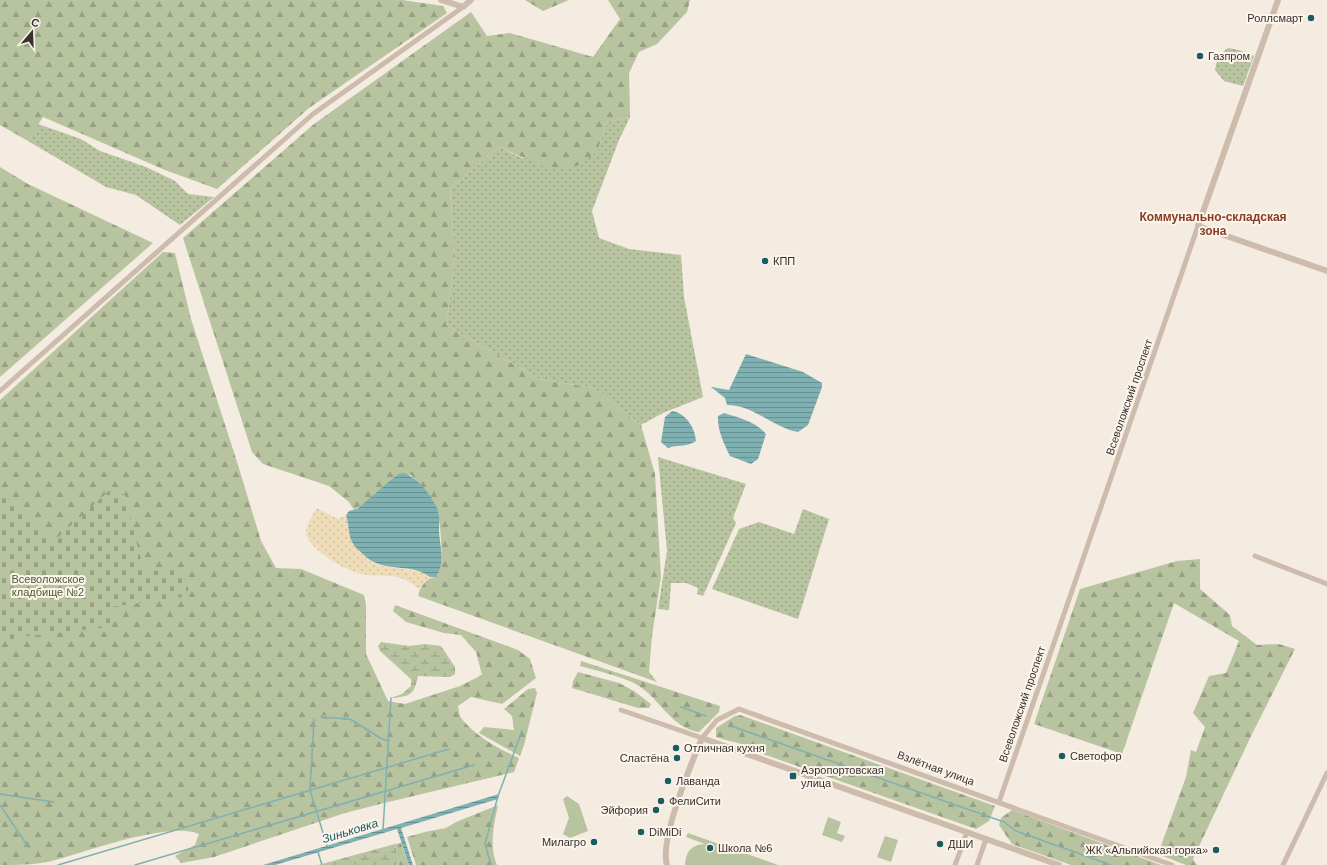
<svg xmlns="http://www.w3.org/2000/svg" width="1327" height="865" font-family="Helvetica,sans-serif">
<defs>
<pattern id="grass-dots" width="8" height="8" patternUnits="userSpaceOnUse"><rect width="8" height="8" fill="#b8c4a0"/><path d="M2 2h.1M6 6h.1" fill="none" stroke="#97a083" stroke-width="1.8" stroke-linecap="round"/></pattern>
<pattern id="forest-firs" width="22" height="20" patternUnits="userSpaceOnUse"><rect width="22" height="20" fill="#b8c4a0"/><path d="M5 1l3.5 6h-7zM16 11l3.5 6h-7z" fill="#97a083"/></pattern>
<pattern id="wetland-marsh" width="20" height="14" patternUnits="userSpaceOnUse"><rect width="20" height="14" fill="#b8c4a0"/><path d="M1 5h8M5 5V1M11 12h8M15 12V8" fill="none" stroke="#97a083"/></pattern>
<pattern id="sand-dots" width="8" height="8" patternUnits="userSpaceOnUse"><rect width="8" height="8" fill="#efdcb8"/><path d="M2 2h.1M6 6h.1" fill="none" stroke="#cebd9e" stroke-width="1.8" stroke-linecap="round"/></pattern>
<pattern id="cemetery-stones" width="16" height="16" patternUnits="userSpaceOnUse"><rect width="16" height="16" fill="#b8c4a0"/><path d="M2 7V4a2 2 0 0 1 4 0v3zM10 15v-3a2 2 0 0 1 4 0v3z" fill="#97a083"/></pattern>
<pattern id="water-rules" width="6" height="5" patternUnits="userSpaceOnUse"><rect width="6" height="5" fill="#7fb0b2"/><path d="M0 2.5h6" fill="none" stroke="#699091"/></pattern>
</defs>
<rect width="100%" height="100%" fill="#f4ebe1"/>
<g fill="url(#grass-dots)">
<path d="M1228 48 1239 50 1254 56 1243 86 1224 81 1215 70 1218 56Z"/>
<path d="M630 117 619 140 592 211 599 238 629 249 681 255 684 297 703 397 663 413 641 425 594 388 539 379 446 325 455 258 450 189 499 147 522 158 597 152 607 122Z"/>
<path d="M38 124 81 139 100 151 146 167 175 181 188 194 214 197 180 225 136 195 106 187 28 141Z"/>
<path d="M658 457 746 484 733 518 736 523 703 596 697 594 698 588 686 583H671L669 610 658 609 667 551Z"/>
<path d="M803 509 829 519 798 619 712 589 739 529 759 522 794 534Z"/>
</g>
<g fill="url(#forest-firs)">
<path d="M0 0H402L443 6 447 13 309 108 217 189 165 170 43 117 28 141 0 125Z"/>
<path d="M525 0H569L543 11Z"/>
<path d="M608 0H690L687 12 657 44 639 52 629 73 630 117 607 122 597 152 577 166 552 170 499 147 450 189 455 258 446 325 539 379 594 388 641 425 655 474 661 577 652 636 649 672 657 682 418 596C420 587 426 578 435 577 437 574 439 571 440 569 444 561 440 515 436 507 431 495 420 485 411 475L398 474 368 501 354 510 349 502 329 486 263 464 252 452 183 238 314 124 471 12 487 36 510 33 593 57 620 19Z"/>
<path d="M0 167 28 184 153 243 0 377Z"/>
<path d="M163 252 175 253 191 319 238 465 261 541 276 568 301 569 364 595 366 604V654L388 701 405 704 460 686 482 675 476 652 461 635 444 633 406 622 393 611 395 605 518 650 530 659 536 678 502 704 471 697 458 706C459 710 459 715 461 718 475 736 499 749 519 758L514 772 384 803 345 813 214 857 181 863 175 856 195 845 199 834C168 821 87 852 52 861 36 865 16 865 0 865V400Z"/>
<path d="M1200 559V589L1230 615 1232 626 1257 645 1279 644 1295 649 1252 734 1193 859 1197 865H1186L1158 854 1186 777 1191 750 1196 752 1205 727 1193 713 1209 676 1226 673 1239 641 1174 603 1122 754 1034 724 1080 589 1177 561Z"/>
<path d="M581 661 720 706 719 712 699 732C670 728 659 696 634 683 617 675 598 671 580 666Z"/>
<path d="M578 672 619 683 634 691 651 704 649 708H638L572 688 573 681Z"/>
<path d="M535 688 537 693 524 745 520 756 479 733 484 727 514 730 512 716 504 709 528 689Z"/>
<path d="M740 715 995 806 989 821 976 829 763 754C748 743 733 743 716 737V728L735 716Z"/>
<path d="M498 805C494 824 489 846 497 865H416L407 837 425 832 446 828 456 822Z"/>
<path d="M1012 810 1161 865H1071L1012 844 999 825 1001 818Z"/>
<path d="M401 843 409 865H399L395 844Z"/>
</g>
<g fill="url(#wetland-marsh)">
<path d="M381 642 409 646 425 644 441 646 455 667V674L450 677 418 676C414 696 410 696 391 698L402 694 411 686V679L380 651 378 646Z"/>
<path d="M323 715 350 717 386 740 383 741 348 720 323 719 321 717Z"/>
<path d="M395 844 399 865H318Z"/>
</g>
<path fill="url(#sand-dots)" d="M317 508 338 519 346 515 352 543 368 560 377 565 423 572 430 577 419 589C414 585 407 580 401 578 388 574 374 577 361 574 346 571 308 549 306 533 306 524 312 516 317 508Z"/>
<path fill="url(#cemetery-stones)" d="M0 489 43 533 57 538 110 490 117 491 125 495 144 572 185 568 189 596 110 607 111 627 19 637 0 642Z"/>
<g fill="#b8c4a0">
<path d="M567 796 579 804 588 831 570 838 563 834 569 818 563 799Z"/>
<path d="M828 817 841 822 837 833 845 836 842 842 822 835Z"/>
<path d="M688 833 778 865H685C686 851 691 845 705 844L686 837Z"/>
<path d="M885 836 898 840 891 862 877 857Z"/>
</g>
<g fill="url(#water-rules)">
<path d="M746 354 803 372 822 383V387L808 425 798 432C772 427 754 405 727 405L725 398 711 387 729 390Z"/>
<path d="M672 411C686 413 695 428 696 441 684 448 679 444 668 448L661 442 665 417Z"/>
<path d="M724 413C739 418 755 421 766 434L758 459 751 464 730 456C724 444 717 429 718 416Z"/>
<path d="M404 473C417 477 432 496 437 508 440 517 439 521 439 529 439 544 447 565 435 577H430C409 561 381 575 362 553 358 550 354 546 352 542 348 533 349 524 346 515L349 511 357 509 398 474Z"/>
<path d="M499 794 498 799 401 828 413 865H409L397 829 275 865H263Z"/>
</g>
<g fill="none" stroke-linecap="round" stroke-linejoin="round">
<g stroke="#7fb0b2" stroke-width="1.5">
<path d="M681 707 706 716"/>
<path d="M321 717 350 719 382 739 389 741"/>
<path d="M314 719 310 790 327 846"/>
<path d="M731 726 1004 822 1016 831 1111 865"/>
<path d="M0 794 54 802"/>
<path d="M0 805 29 848"/>
<path d="M383 830 391 698"/>
<path d="M318 852 322 865"/>
<path d="M58 865 449 749"/>
<path d="M135 865 474 765"/>
<path d="M491 865 485 844 498 796 522 731"/>
</g>
<g stroke="#cdbbac" stroke-width="5">
<path d="M0 391 313 114 463 7"/>
<path d="M1255 556 1327 584"/>
<path d="M621 710 702 738 717 720 739 709 1172 865"/>
<path d="M999 802 1198 226"/>
<path d="M955 865 967 832"/>
<path d="M977 865 986 839"/>
<path d="M1283 865 1327 773"/>
</g>
<g stroke="#cdbbac" stroke-width="6">
<path d="M441 0 463 7 471 0"/>
<path d="M1278 0 1198 226 1327 271"/>
<path d="M667 865C659 840 691 764 702 738L1059 865"/>
</g>
</g>
<g fill="#1f5a5e" stroke="#fbf5ee" stroke-width="1.5">
<circle cx="1311" cy="18" r="4"/>
<circle cx="1200" cy="56" r="4"/>
<circle cx="765" cy="261" r="4"/>
<circle cx="676" cy="748" r="4"/>
<circle cx="1062" cy="756" r="4"/>
<circle cx="677" cy="758" r="4"/>
<rect x="789" y="772" width="8" height="8" rx="2"/>
<circle cx="668" cy="781" r="4"/>
<circle cx="661" cy="801" r="4"/>
<circle cx="656" cy="810" r="4"/>
<circle cx="641" cy="832" r="4"/>
<circle cx="594" cy="842" r="4"/>
<circle cx="940" cy="844" r="4"/>
<circle cx="710" cy="848" r="4"/>
<circle cx="1216" cy="850" r="4"/>
</g>
<g text-anchor="middle" stroke-width="4" stroke-linejoin="round" paint-order="stroke">
<g font-size="11" fill="#3b302b" stroke="#fbf5ee" text-anchor="start">
<text x="1303" y="22" text-anchor="end">Роллсмарт</text>
<text x="1208" y="60">Газпром</text>
<text x="773" y="265">КПП</text>
<text x="684" y="752">Отличная кухня</text>
<text x="1070" y="760">Светофор</text>
<text x="669" y="762" text-anchor="end">Сластёна</text>
<text x="801" y="774">Аэропортовская<tspan x="801" dy="13">улица</tspan></text>
<text x="676" y="785">Лаванда</text>
<text x="669" y="805">ФелиСити</text>
<text x="648" y="814" text-anchor="end">Эйфория</text>
<text x="649" y="836">DiMiDi</text>
<text x="586" y="846" text-anchor="end">Милагро</text>
<text x="948" y="848">ДШИ</text>
<text x="718" y="852">Школа №6</text>
<text x="1208" y="854" text-anchor="end">ЖК «Альпийская горка»</text>
</g>
<g font-size="11" fill="#3b302b" stroke="#fbf5ee">
<text transform="translate(1129 397) rotate(-71)" y="4">Всеволожский проспект</text>
<text transform="translate(1022 704) rotate(-71)" y="4">Всеволожский проспект</text>
<text transform="translate(936 768) rotate(20)" y="4">Взлётная улица</text>
</g>
<g font-size="11" fill="#4a5a2e" stroke="#fbf5ee">
<text x="48" y="583">Всеволожское<tspan x="48" dy="13">кладбище №2</tspan></text>
</g>
<g font-size="12" font-weight="bold" fill="#8c3b22" stroke="#fbf5ee">
<text x="1213" y="221">Коммунально-складская<tspan x="1213" dy="14">зона</tspan></text>
</g>
<g font-size="12" font-style="italic" fill="#1f5a5e" stroke="#fbf5ee">
<text transform="translate(350 831) rotate(-17)" y="4">Зиньковка</text>
</g>
</g>
<g transform="translate(32 32) rotate(19)" stroke="#fbf5ee" stroke-width="3" paint-order="stroke">
<path d="M0-3L7 15L0 10L-7 15Z" fill="#3b302b"/>
<text y="-6" font-size="11" font-weight="bold" text-anchor="middle" fill="#3b302b">С</text>
</g>
</svg>
